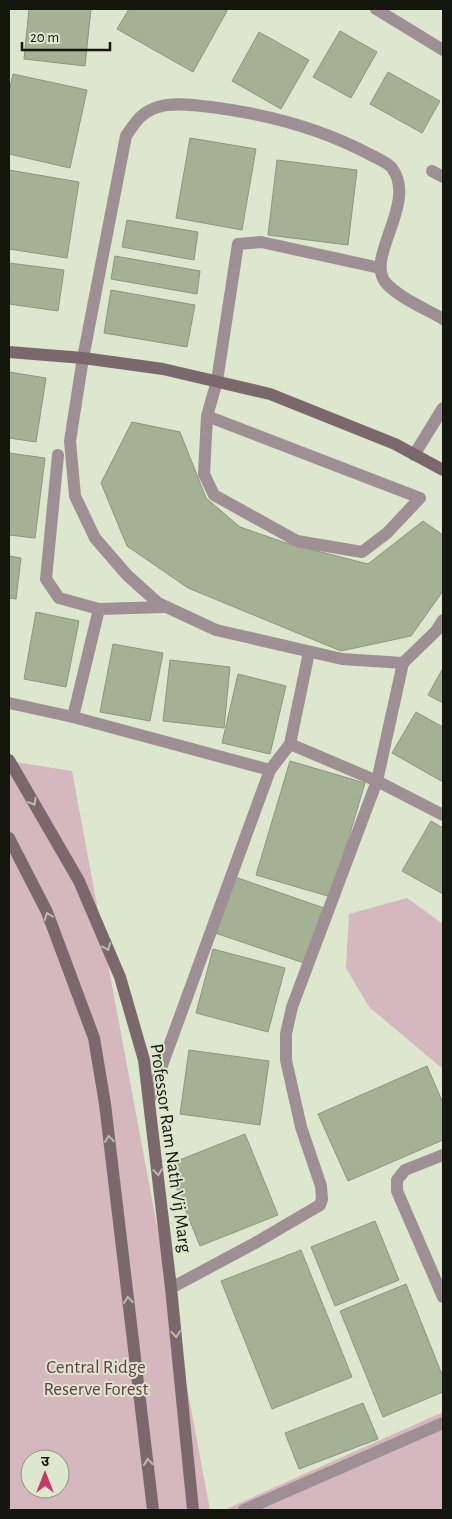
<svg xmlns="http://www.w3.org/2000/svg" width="452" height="1519" font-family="'Alegreya Sans','Noto Sans Devanagari',sans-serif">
<rect width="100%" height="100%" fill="#dce7cd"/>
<g fill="#d5b7be" fill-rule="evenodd">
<path d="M9 761 72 771 210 1510H9ZM30 1459H60V1489H30Z"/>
<path d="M407 898 443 924V1069L369 1007 346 968 349 914Z"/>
<path d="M443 1412V1510H224Z"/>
</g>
<g fill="#a5b195" stroke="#8c967e">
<path d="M29 9H91L85 66 24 59Z"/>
<path d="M129 9H223L227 11 193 72 117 29Z"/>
<path d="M340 31 377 52 351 98 313 77Z"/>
<path d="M259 32 309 60 281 109 232 81Z"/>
<path d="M388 72 440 101 422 133 370 104Z"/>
<path d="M13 74 87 90 70 168 9 154V91Z"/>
<path d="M190 138 256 149 242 230 176 218Z"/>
<path d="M277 160 357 170 348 245 268 235Z"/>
<path d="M9 170 79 182 67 258 9 249Z"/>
<path d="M127 220 198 232 194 260 122 247Z"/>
<path d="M115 256 200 271 197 294 111 279Z"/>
<path d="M9 263 64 270 58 311 9 304Z"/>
<path d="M111 290 195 305 187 347 104 333Z"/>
<path d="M9 372 46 378 36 442 9 438Z"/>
<path d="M132 422 180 432 206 498 240 527 286 543 368 564 423 521 443 535V591L411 636 341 651 188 588 127 546 101 483Z"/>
<path d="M9 453 45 458 35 538 9 535Z"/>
<path d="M9 556 21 558 16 599 9 598Z"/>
<path d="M36 612 79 621 66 687 24 679Z"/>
<path d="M113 644 163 653 150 721 100 712Z"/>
<path d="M170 660 230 667 224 728 163 721Z"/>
<path d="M443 668V703L428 695Z"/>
<path d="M238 674 286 686 270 754 222 743Z"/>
<path d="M416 712 443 727V782L392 753Z"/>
<path d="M290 761 365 783 331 897 256 875Z"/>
<path d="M431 821 443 828V894L402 871Z"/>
<path d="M235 877 324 908 304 963 215 933Z"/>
<path d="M213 949 285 968 268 1032 196 1013Z"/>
<path d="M189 1050 269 1061 260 1125 180 1114Z"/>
<path d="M427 1066 443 1103V1140L348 1181 318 1114Z"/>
<path d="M245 1134 278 1215 200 1246 167 1165Z"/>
<path d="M375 1221 399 1280 335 1306 311 1247Z"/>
<path d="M301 1250 352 1377 272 1409 221 1281Z"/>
<path d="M406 1284 443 1377V1392L383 1417 340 1311Z"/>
<path d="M363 1403 378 1439 299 1469 285 1433Z"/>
</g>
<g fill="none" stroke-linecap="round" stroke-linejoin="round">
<g stroke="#9d8f93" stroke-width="12">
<path d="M432 171 443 177"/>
<path d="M207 416 420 498 387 533 362 552 297 541 214 495 204 474 207 416 217 381"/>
</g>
<g stroke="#9d8f93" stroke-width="12">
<path d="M376 9 443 50"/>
<path d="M443 319C426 309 398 297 386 283 364 258 418 203 392 168 387 162 376 158 369 154 320 128 266 114 211 107 196 105 173 102 158 107 141 112 135 123 126 136L83 358 70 441 75 496 95 538 127 575 158 603 216 630 342 659 403 663 436 631 443 620"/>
<path d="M217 381 238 244 261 242 380 268"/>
<path d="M58 455 46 579 59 598 99 609 165 607"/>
<path d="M414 455 443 408"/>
<path d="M9 703 73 717 270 770"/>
<path d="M73 717 99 609"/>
<path d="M290 744 309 652"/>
<path d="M149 1101 270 770 290 744 377 781 443 815"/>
<path d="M443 1155 405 1170 397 1180V1191L443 1297"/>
<path d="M171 1288 255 1243 320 1205 322 1199 321 1186 301 1127 286 1060V1034L292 1007 377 781 403 663"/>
<path d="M244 1510 443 1423"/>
</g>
<g stroke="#7b686c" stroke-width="12">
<path d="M9 352 83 358 163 369 270 394 395 444 443 470"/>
<path d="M9 760 79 881 120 977 144 1060 171 1288 193 1510"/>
<path d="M9 838 47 912 94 1038 105 1104 153 1510"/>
</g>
</g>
<defs><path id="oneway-chevron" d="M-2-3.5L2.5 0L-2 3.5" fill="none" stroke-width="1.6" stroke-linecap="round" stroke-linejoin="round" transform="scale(1.25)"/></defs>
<g stroke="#babbab">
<use href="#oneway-chevron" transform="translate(33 802) rotate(60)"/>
<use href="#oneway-chevron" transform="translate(48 916) rotate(-112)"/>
<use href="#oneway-chevron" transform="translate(107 947) rotate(67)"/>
<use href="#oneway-chevron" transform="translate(109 1139) rotate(-97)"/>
<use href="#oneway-chevron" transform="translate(158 1172) rotate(83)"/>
<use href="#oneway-chevron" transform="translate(128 1300) rotate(-97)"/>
<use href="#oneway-chevron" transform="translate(176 1334) rotate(84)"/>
<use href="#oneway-chevron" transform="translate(148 1462) rotate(-97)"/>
</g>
<g text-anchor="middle" stroke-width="4" stroke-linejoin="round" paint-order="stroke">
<g font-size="19" fill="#13160d" stroke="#dce7cd">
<text transform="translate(172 1148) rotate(82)" y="7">Professor Ram Nath Vij Marg</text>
</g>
<g font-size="19" fill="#6c3b49" stroke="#dce7cd">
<text x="96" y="1373">Central Ridge<tspan x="96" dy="22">Reserve Forest</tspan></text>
</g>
</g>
<rect width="452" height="1519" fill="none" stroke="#13160d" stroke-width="20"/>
<g transform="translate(45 1474)"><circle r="24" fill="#dce7cd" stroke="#8c9380"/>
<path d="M0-4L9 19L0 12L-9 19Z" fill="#c4396d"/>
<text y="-8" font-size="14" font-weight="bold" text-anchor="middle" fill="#13160d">उ</text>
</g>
<path d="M22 42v8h88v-8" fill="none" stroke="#13160d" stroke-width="2.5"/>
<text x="30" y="42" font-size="15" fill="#13160d" stroke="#dce7cd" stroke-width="4" paint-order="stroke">20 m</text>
</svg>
